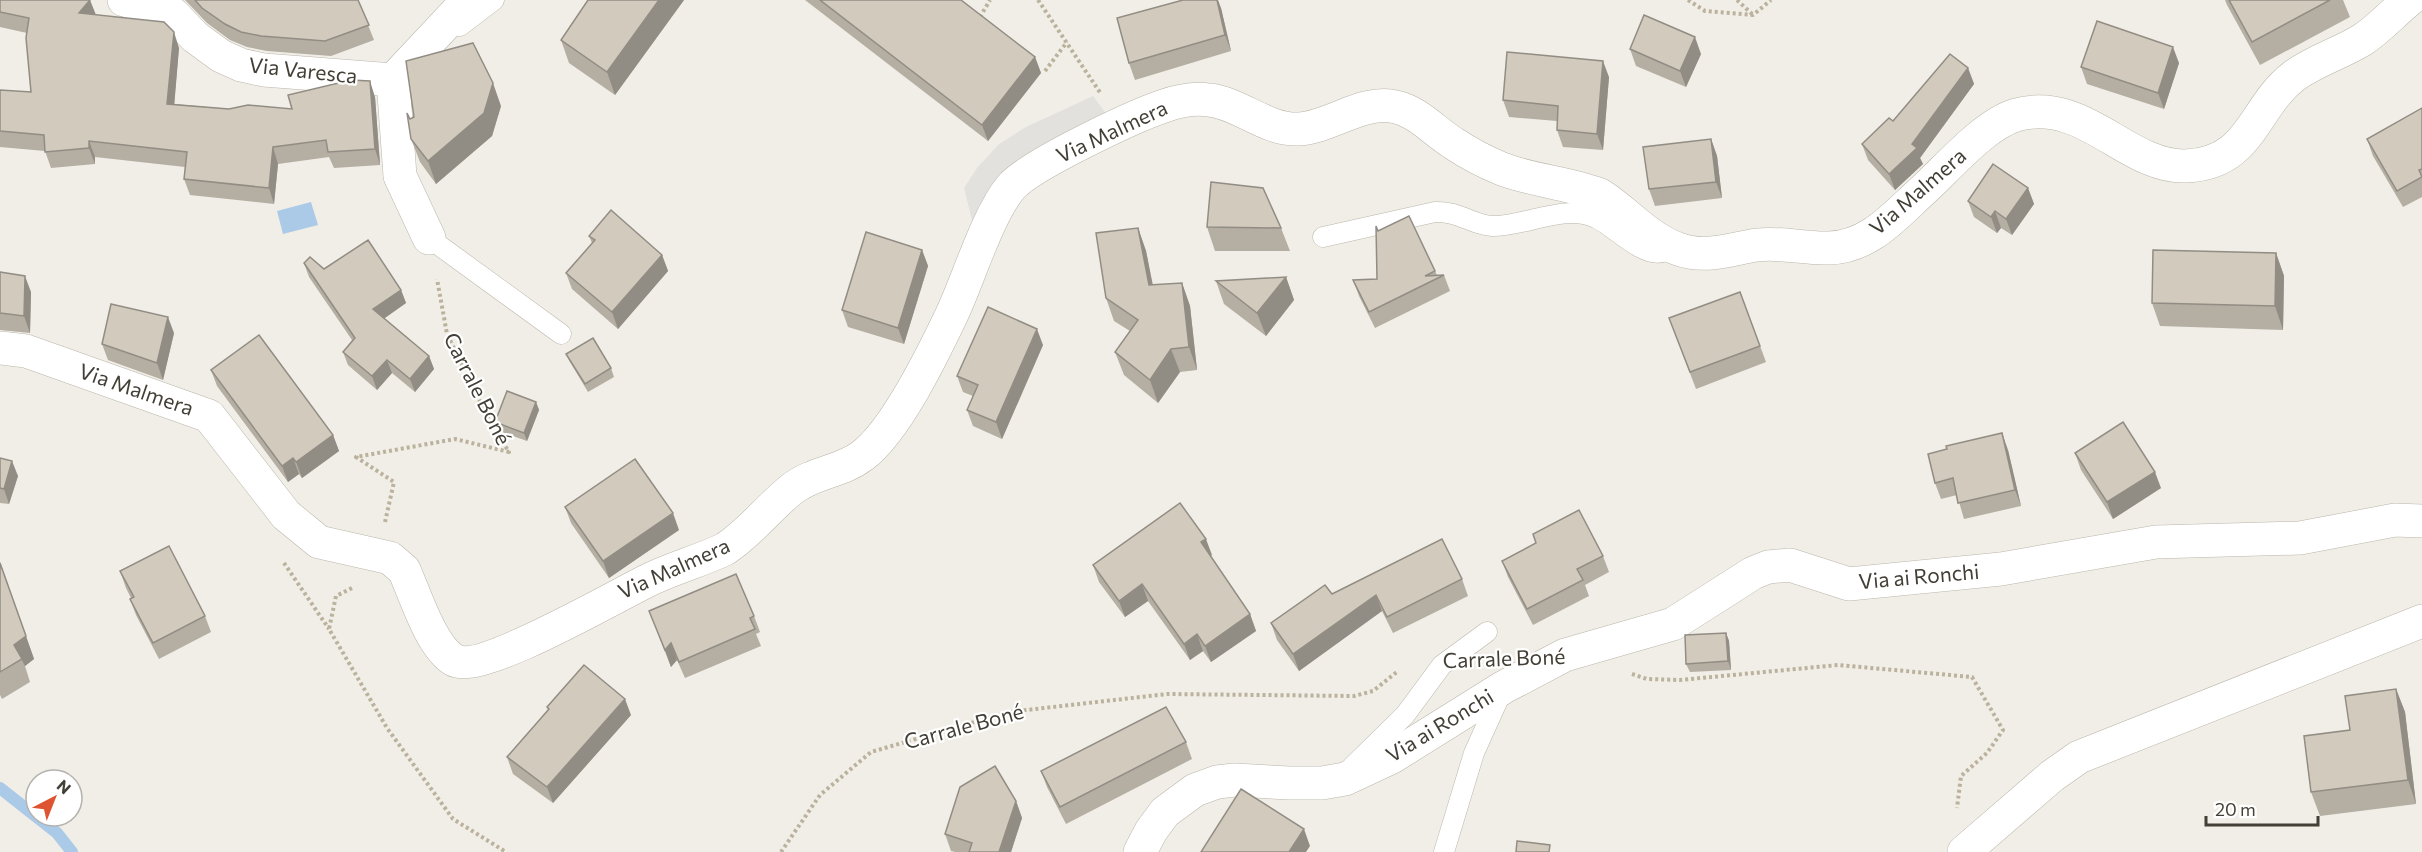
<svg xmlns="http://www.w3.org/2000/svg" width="2422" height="852" font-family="Commissioner,sans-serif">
<rect width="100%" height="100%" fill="#f1eee7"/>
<path fill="#e2e1de" d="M1093 96 1110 119 973 224 964 188 977 168 999 144 1026 127Z"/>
<path fill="#aacae7" d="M311 202 318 225 283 234 277 211Z"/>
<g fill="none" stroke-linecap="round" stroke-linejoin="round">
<path stroke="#aacae7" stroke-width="12" d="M0 788 57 833 72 852"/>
<defs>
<g id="lane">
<path d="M460 26 494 0"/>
<path d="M1323 237 1435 212C1459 211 1472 225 1492 226 1524 227 1565 203 1596 218 1614 226 1643 258 1663 252"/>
<path d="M429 238 561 334"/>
<path d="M1352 767 1405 715 1442 665 1487 632"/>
<path d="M1444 852 1474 753 1502 691"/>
</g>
<g id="street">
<path d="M124 0 173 14 195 37 221 56 241 65 264 70 393 80"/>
<path d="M393 80 400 176 429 238"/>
<path d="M393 80 468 0"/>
<path d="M0 348 26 351 209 416 286 515 319 542 390 558 404 570C415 594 431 647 454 660 482 675 620 593 653 578 677 567 702 560 725 549 751 532 768 508 792 489 813 472 841 472 862 456 896 431 934 352 952 314 969 278 987 216 1011 187 1030 165 1134 116 1164 106 1178 101 1195 98 1209 100 1240 103 1267 131 1299 129 1331 127 1363 99 1396 107 1418 112 1434 131 1453 143 1468 153 1485 162 1502 169 1534 181 1568 183 1600 195 1627 212 1647 238 1678 249 1705 259 1730 249 1757 245 1781 242 1805 249 1829 248 1868 247 1893 218 1920 193 1946 170 1983 125 2016 115 2084 96 2126 167 2185 166 2252 164 2252 108 2294 76 2314 61 2341 53 2362 40 2379 29 2393 13 2409 0"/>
<path d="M1140 852 1151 831 1165 812 1195 790 1217 782 1235 780 1289 783H1322L1345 779 1392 757 1504 687 1565 655 1673 624 1753 573 1768 567 1790 565 1849 584 2001 569 2156 542 2300 538 2395 520 2422 521"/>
<path d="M1964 852 2052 776 2079 757 2422 621"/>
</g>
</defs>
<use href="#lane" stroke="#bbb6aa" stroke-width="21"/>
<use href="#street" stroke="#bbb6aa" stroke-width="34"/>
<g stroke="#bbb29d" stroke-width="4" stroke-dasharray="3 3" stroke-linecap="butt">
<path d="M1038 0 1101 94"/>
<path d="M1688 0 1705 11 1753 15 1771 0"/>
<path d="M1737 0 1752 14"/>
<path d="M980 17 990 0"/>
<path d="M1045 71 1067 42"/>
<path d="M385 522 394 482 356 457 455 439 509 452 493 428 447 334 437 279"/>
<path d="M284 563 329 629"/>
<path d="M352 588 336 596 329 629 387 728 453 819 506 852"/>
<path d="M1632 674 1647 679 1680 680 1838 665 1972 677 2003 730 1987 753 1961 776 1957 808"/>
<path d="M781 852 820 795 871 752 1009 712 1167 694 1354 696 1373 691 1398 671"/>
</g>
<use href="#lane" stroke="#fff" stroke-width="20"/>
<use href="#street" stroke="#fff" stroke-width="33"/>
</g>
<g fill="#b4aea3">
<path d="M0 0 96 14 179 48 174 104 229 109H292L375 97 380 165 334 168 329 157 278 164 274 204 190 195 184 179 185 167 95 157V164L51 168 45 151 0 147V90L31 92 27 33 0 27Z"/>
<path d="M185 0H358L374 40 331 56 267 51 247 47 230 40 207 23Z"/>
<path d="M588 0H684L615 95 569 63 561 40Z"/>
<path d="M805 0H961L1035 57 1041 73 988 141Z"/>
<path d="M2225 0H2343L2350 17 2260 65 2227 5Z"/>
<path d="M1221 8 1231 51 1135 80 1129 63Z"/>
<path d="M1630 49 1701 54 1686 87 1636 66Z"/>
<path d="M2179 63 2164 109 2087 84 2081 67Z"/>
<path d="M1968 68 1974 84 1920 158 1923 164 1895 190 1868 160 1862 144 1893 121Z"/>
<path d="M1609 77 1603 150 1563 147 1557 130V121L1509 117 1503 100Z"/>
<path d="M501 106 492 136 436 184 420 162 411 139Z"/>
<path d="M2422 108V197L2403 207 2373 156 2367 139Z"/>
<path d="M1711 139 1717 156 1722 198 1655 206 1649 189Z"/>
<path d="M2028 188 2034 204 2012 235 2001 228 1997 233 1974 217 1968 201Z"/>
<path d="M1207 227 1281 228 1290 251H1215Z"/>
<path d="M1138 228 1146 251 1153 285 1182 283 1190 306 1197 370 1180 372 1158 403 1124 375 1115 352 1130 331 1114 321 1106 298Z"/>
<path d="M1378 231 1435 271 1437 275H1444L1450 291 1375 328 1359 296 1353 280 1377 279Z"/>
<path d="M589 236 662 255 668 271 618 329 572 289 566 273 592 243Z"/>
<path d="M922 250 928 266 904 344 848 327 842 310Z"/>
<path d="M2276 253 2284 276 2283 330 2160 326 2152 303Z"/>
<path d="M304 263 401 290 406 303 384 318 429 356 434 369 415 392 392 373 377 390 348 365 343 352 352 340 309 277Z"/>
<path d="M0 272 31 292 30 333 0 330Z"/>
<path d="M1286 277 1294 300 1266 336 1224 304 1216 281Z"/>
<path d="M1740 292 1766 362 1696 389 1669 318Z"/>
<path d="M174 333 163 380 108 360 102 344Z"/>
<path d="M1043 345 1002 439 973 426 967 410 973 396 963 392 957 376Z"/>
<path d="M566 354 611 368 614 377 588 392 570 362Z"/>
<path d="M211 370 333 435 339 451 302 478 299 474 288 482 217 386Z"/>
<path d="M536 402 539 410 527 441 499 431 495 422Z"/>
<path d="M2008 450 2021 506 1964 519 1957 495 1941 499 1935 483Z"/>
<path d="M2075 453 2161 488 2113 519 2081 470Z"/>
<path d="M0 458 18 476 9 504 0 503Z"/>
<path d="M565 507 679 530 609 578 571 523Z"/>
<path d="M1533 534 1603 556 1609 572 1585 585 1589 596 1533 625 1508 577 1502 561 1536 543Z"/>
<path d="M1212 555 1211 556 1250 614 1256 631 1211 662 1203 651 1190 660 1148 601 1125 617 1099 582 1093 565Z"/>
<path d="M0 562 34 659 25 666 30 682 2 699 0 695Z"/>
<path d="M120 571 205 616 211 632 159 659 136 615 130 599 131 598 126 588Z"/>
<path d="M1462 579 1468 596 1393 633 1382 611 1299 671 1277 640 1271 623 1332 594Z"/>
<path d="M649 611 754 616 760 632 756 634 761 646 685 678 677 660 671 667Z"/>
<path d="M1726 633 1729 641 1731 670 1690 672 1686 664Z"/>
<path d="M2396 689 2405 712 2416 804 2320 816 2311 792 2350 730Z"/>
<path d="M547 707 631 715 553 803 513 774 507 757 548 710Z"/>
<path d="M1186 742 1192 759 1066 824 1047 787 1041 771Z"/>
<path d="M1016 801 1022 818 1011 852H955L951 851 945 834Z"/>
</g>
<g fill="#928d84">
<path d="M90 0 96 15 79 13Z"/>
<path d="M659 0H684L615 95 607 72Z"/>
<path d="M1217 0H1218L1221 8 1231 51 1225 35Z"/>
<path d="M174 32 179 48 173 120 167 104Z"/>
<path d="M1695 37 1701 54 1686 87 1680 71Z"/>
<path d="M2173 47 2179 63 2164 109 2158 93Z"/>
<path d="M1035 57 1041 73 988 141 982 125Z"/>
<path d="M1603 61 1609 77 1603 150 1597 134Z"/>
<path d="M1968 68 1974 84 1920 158 1923 164 1895 190 1889 174Z"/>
<path d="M370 81 375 97 380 165 375 149Z"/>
<path d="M493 83 501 106 492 136 436 184 428 161Z"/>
<path d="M1711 139 1717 156 1722 198 1716 182Z"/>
<path d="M89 141 95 157V164L89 148Z"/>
<path d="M273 147 278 164 274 204 269 188Z"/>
<path d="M2028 188 2034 204 2012 235 2006 219Z"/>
<path d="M1995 211 2001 228 1997 233 1991 217Z"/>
<path d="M1138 228 1146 251 1157 308 1149 285Z"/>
<path d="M922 250 928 266 904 344 898 328Z"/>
<path d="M2276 253 2284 276 2283 330 2275 306Z"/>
<path d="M662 255 668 271 618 329 612 312Z"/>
<path d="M25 276 31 292 30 333 24 316Z"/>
<path d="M1286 277 1294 300 1266 336 1257 313Z"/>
<path d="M1182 283 1190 306 1197 370 1189 347Z"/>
<path d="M401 290 406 303 378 323 373 309Z"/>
<path d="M168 317 174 333 163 380 157 363Z"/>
<path d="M1037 329 1043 345 1002 439 996 422Z"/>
<path d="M1171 349 1180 372 1158 403 1150 380Z"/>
<path d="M429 356 434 369 415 392 410 379Z"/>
<path d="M387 360 392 373 377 390 372 376Z"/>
<path d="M536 402 539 410 527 441 524 433Z"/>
<path d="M2002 433 2008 450 2021 506 2015 490Z"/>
<path d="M333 435 339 451 302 478 296 462Z"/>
<path d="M293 458 299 474 288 482 282 466Z"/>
<path d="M12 461 18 476 9 504 4 489Z"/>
<path d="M2155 472 2161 488 2113 519 2107 502Z"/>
<path d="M673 513 679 530 609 578 603 561Z"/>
<path d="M1206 539 1212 555 1207 558 1201 542Z"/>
<path d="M0 562 34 659 25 666 14 645Z"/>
<path d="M1142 584 1148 601 1125 617 1119 601Z"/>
<path d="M1376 595 1382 611 1299 671 1293 654Z"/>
<path d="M1250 614 1256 631 1211 662 1205 646Z"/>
<path d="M1726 633 1729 641 1731 670 1728 661Z"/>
<path d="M1197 634 1203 651 1190 660 1184 644Z"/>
<path d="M671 643 677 660 671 667 665 650Z"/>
<path d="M2396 689 2405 712 2416 804 2408 780Z"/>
<path d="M625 699 631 715 553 803 547 787Z"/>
<path d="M1016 801 1022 818 1011 852H999Z"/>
<path d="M1304 829 1310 846 1306 852H1289Z"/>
</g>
<g fill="#d1cabd" stroke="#928d84" stroke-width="1.5">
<path d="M0 0H90L79 13 164 22 174 32 167 104 229 109 248 105 292 109 288 95 351 80 370 81 375 149 328 152 326 140 273 147 269 188 184 179 187 152 89 141V148L45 152 44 135 0 131V90L31 92 26 38 29 18 0 12Z"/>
<path d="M195 0H358L369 25 325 41 261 36 241 32 225 24 202 8Z"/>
<path d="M588 0H659L607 72 561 40Z"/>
<path d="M820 0H961L1035 57 982 125Z"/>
<path d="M1183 0H1217L1225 35 1129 63 1117 18Z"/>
<path d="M2229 0H2330L2252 42Z"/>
<path d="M1644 15 1695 37 1680 71 1630 49Z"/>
<path d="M2097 21 2173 47 2158 93 2081 67Z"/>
<path d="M473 43 493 83 484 113 428 161 411 139 407 113 410 119 414 117 406 61Z"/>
<path d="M1507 52 1603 61 1597 134 1557 130 1558 106 1503 100Z"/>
<path d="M1950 54 1968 68 1912 144 1917 148 1889 174 1862 144 1889 118 1893 121Z"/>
<path d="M2422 108V169L2419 170 2422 177 2397 191 2367 139Z"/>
<path d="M1711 139 1716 182 1649 189 1643 147Z"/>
<path d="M1993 164 2028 188 2006 219 1995 211 1991 217 1968 201Z"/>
<path d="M1211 182 1263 188 1281 228 1207 227Z"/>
<path d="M611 210 662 255 612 312 566 273 595 240 589 236Z"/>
<path d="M1409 216 1435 271 1425 276 1444 275 1369 312 1353 280 1377 279 1376 226 1378 231Z"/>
<path d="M1138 228 1149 285 1182 283 1189 347 1171 349 1150 380 1115 352 1138 320 1106 298 1096 233Z"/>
<path d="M866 232 922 250 898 328 842 310Z"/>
<path d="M368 240 401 290 373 309 429 356 410 379 387 360 372 376 343 352 355 338 304 263 310 257 324 269Z"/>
<path d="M2153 250 2276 253 2275 306 2152 303Z"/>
<path d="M0 272 25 276 24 316 0 313Z"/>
<path d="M1286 277 1257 313 1216 281Z"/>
<path d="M1740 292 1760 346 1690 372 1669 318Z"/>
<path d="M111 304 168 317 157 363 102 344Z"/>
<path d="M988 307 1037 329 996 422 967 410 978 385 957 376Z"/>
<path d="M259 335 333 435 296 462 293 458 282 466 211 370Z"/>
<path d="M593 338 611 368 585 384 566 354Z"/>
<path d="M507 391 536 402 524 433 495 422Z"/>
<path d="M2123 422 2155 472 2107 502 2075 453Z"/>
<path d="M2002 433 2015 490 1958 503 1953 478 1935 483 1928 454 1947 449 1946 446Z"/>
<path d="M0 458 12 461 4 489 0 488Z"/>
<path d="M635 459 673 513 603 561 565 507Z"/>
<path d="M1180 503 1206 539 1201 542 1250 614 1205 646 1197 634 1184 644 1142 584 1119 601 1093 565Z"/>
<path d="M1579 510 1603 556 1577 569 1583 580 1527 609 1502 561 1536 543 1533 534Z"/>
<path d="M1442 539 1462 579 1387 617 1376 595 1293 654 1271 623 1325 585 1332 594Z"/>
<path d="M169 546 205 616 153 643 130 599 134 597 120 571Z"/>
<path d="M0 563 26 636 14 645 22 659 0 672Z"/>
<path d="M736 574 754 616 750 618 755 629 679 662 671 643 665 650 649 611Z"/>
<path d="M1726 633 1728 661 1686 664 1685 635Z"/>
<path d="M584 665 625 699 547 787 507 757 549 709 547 707Z"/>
<path d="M2396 689 2408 780 2311 792 2304 736 2350 730 2345 696Z"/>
<path d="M1166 707 1186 742 1060 807 1041 771Z"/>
<path d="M995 766 1016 801 999 852H969L972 843 945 834 960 787Z"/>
<path d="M1241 789 1304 829 1289 852H1201Z"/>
<path d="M1517 841 1550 845 1549 852H1516Z"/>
</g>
<g text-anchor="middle" stroke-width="4.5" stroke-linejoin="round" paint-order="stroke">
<g font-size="21" fill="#433f36" stroke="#fff">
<text transform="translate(303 71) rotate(6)" y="7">Via Varesca</text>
<text transform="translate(1112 132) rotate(-25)" y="7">Via Malmera</text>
<text transform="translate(1918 192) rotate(-41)" y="7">Via Malmera</text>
<text transform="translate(477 389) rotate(63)" y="7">Carrale Boné</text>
<text transform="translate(136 390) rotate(19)" y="7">Via Malmera</text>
<text transform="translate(674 569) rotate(-24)" y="7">Via Malmera</text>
<text transform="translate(1919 577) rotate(-5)" y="7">Via ai Ronchi</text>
<text transform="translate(1504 659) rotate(-2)" y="7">Carrale Boné</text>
<text transform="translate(1440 726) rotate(-31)" y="7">Via ai Ronchi</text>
<text transform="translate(964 727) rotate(-15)" y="7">Carrale Boné</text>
</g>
</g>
<g transform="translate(54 798) rotate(42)"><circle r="28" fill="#ffffff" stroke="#b4b2af" stroke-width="1.5"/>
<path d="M0-4.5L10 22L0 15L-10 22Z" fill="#df5430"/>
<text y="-9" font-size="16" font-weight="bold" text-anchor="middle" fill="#433f36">N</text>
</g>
<path d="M2206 816v9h112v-9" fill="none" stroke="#433f36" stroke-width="3"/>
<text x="2215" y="816" font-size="18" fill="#433f36" stroke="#ffffff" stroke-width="4.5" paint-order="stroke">20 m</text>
</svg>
